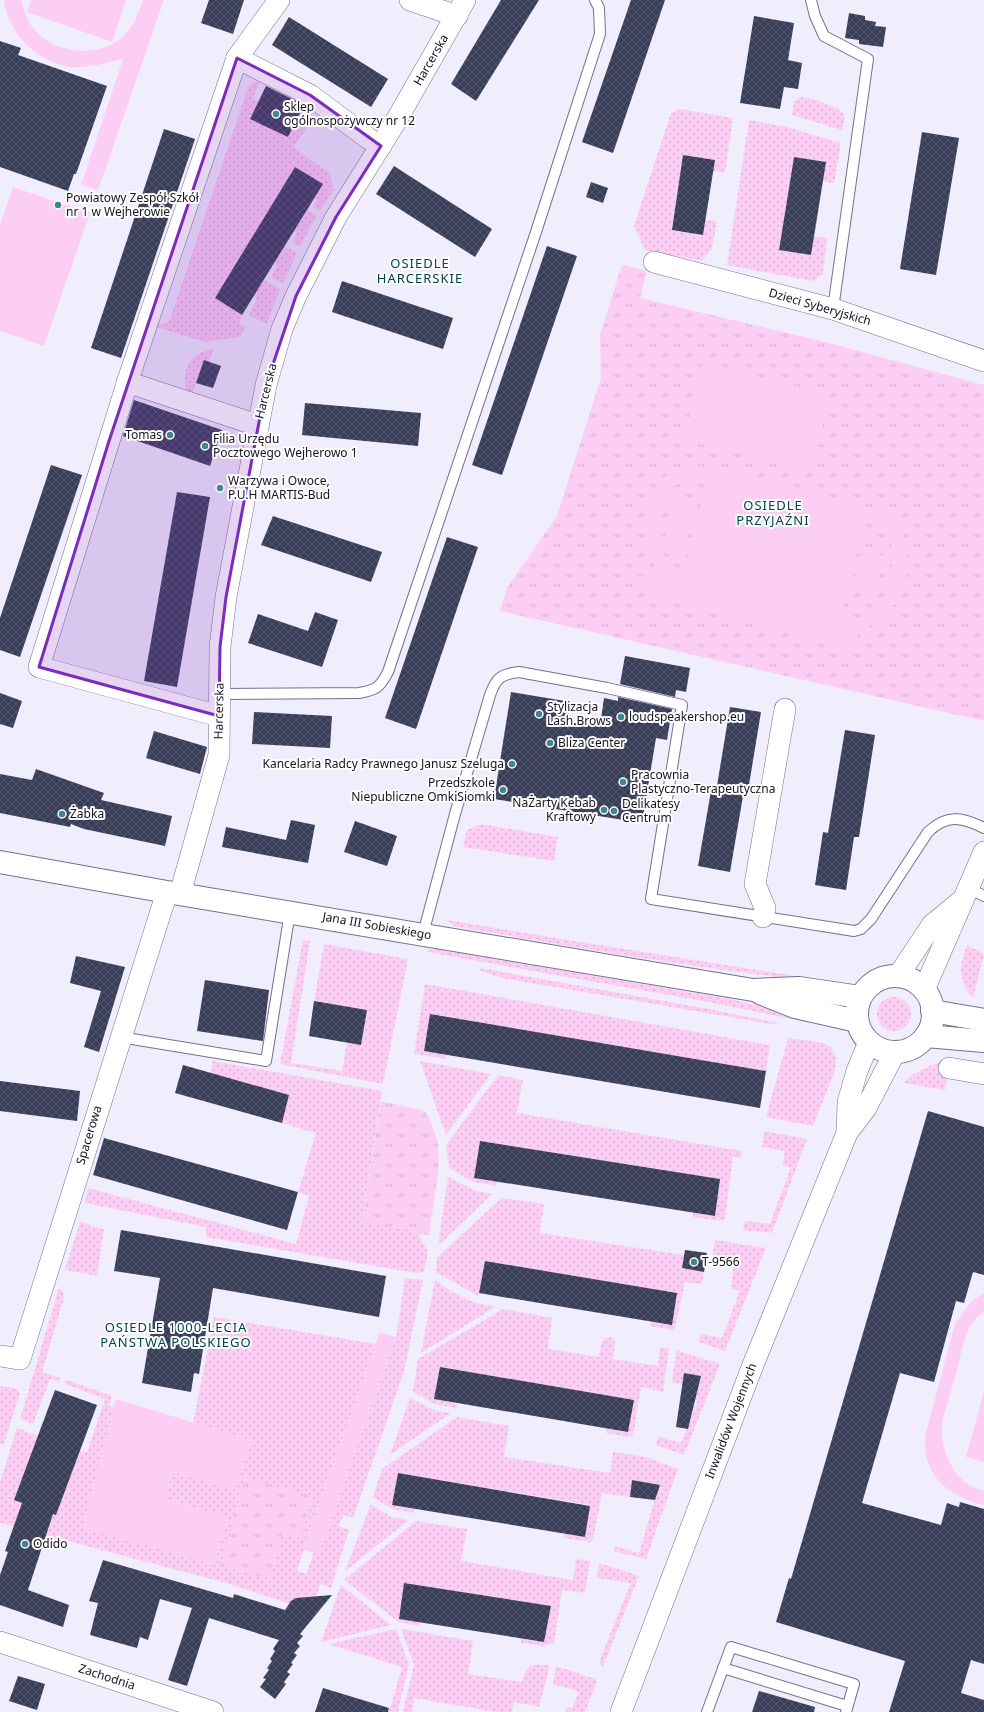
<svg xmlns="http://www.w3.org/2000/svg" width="984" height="1712" font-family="'Noto Sans',sans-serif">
<defs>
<pattern id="grass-dots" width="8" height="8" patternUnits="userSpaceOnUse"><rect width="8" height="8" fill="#fdcef4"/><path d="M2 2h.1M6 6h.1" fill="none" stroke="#d8b0d1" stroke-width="1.8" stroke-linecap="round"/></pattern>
<pattern id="park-tufts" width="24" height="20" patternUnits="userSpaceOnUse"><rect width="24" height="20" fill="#fdcef4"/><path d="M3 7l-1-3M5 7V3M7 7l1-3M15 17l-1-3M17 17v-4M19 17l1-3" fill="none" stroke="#d8b0d1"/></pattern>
<pattern id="building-cross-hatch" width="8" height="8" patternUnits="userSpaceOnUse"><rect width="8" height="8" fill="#393e59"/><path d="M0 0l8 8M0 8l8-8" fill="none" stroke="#53566d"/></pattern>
</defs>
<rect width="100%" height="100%" fill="#f0edfc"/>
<g fill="url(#grass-dots)">
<path d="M256 81 260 83 252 98 258 102 250 119 288 137 302 109 315 117 293 147 329 173 334 189 320 211 313 207 317 200 314 198 295 168 215 298 242 315 239 324 246 327 240 337 205 342 153 326 169 322 247 91 250 84Z"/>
<path d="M800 97C811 98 841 106 845 117L842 130 792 115 794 102Z"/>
<path d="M680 109 733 118 725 173 713 171 683 156 672 230 703 235 705 220 717 221 712 249 702 261 645 250 634 226 671 113Z"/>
<path d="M749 120 787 127 841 143 834 183 822 181 825 162 794 157 779 250 811 255 814 237 827 238 823 274 813 281 727 265Z"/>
<path d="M307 210 317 215 300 247 292 243 297 233 294 231Z"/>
<path d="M285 247 297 253 283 283 271 278 277 265 274 264Z"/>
<path d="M264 280 280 289 267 324 249 315 257 298 254 296Z"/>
<path d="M214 349 209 362 204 361 192 394 187 392C181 369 189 353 214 349Z"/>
<path d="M481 824 558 837 554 861 463 847 467 830Z"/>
<path d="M447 920C569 941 691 959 813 979L814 981C693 968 574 947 454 926Z"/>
<path d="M303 940 310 941 291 1063 342 1071 347 1042 361 1044 367 1010 314 1001 324 944 408 959 383 1084 280 1064Z"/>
<path d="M967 945 984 954 973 998C958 981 959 965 967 945Z"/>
<path d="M434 949 730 999 808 1018 807 1022 703 1001 427 952 429 950Z"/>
<path d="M480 968 709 1009 777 1023V1025L502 978 479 970Z"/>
<path d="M425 984 770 1045 766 1071 430 1015 424 1051 447 1055 446 1059 414 1054Z"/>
<circle cx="894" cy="1014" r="17"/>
<path d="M788 1038 824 1043 831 1047 836 1058 835 1071 813 1126 766 1117Z"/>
<path d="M950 1060 945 1090 904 1083C914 1071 935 1063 950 1060Z"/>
<path d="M213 1061 382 1091 362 1222 409 1229 418 1234 428 1252 424 1272 416 1273 206 1237V1227L85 1203 88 1188 296 1244 309 1196 298 1192 316 1133 282 1123 289 1095 210 1073Z"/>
<path d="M420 1061 491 1074 446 1135Z"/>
<path d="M498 1075 523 1080 517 1113 742 1151 741 1158 733 1157 725 1219 720 1221 693 1217V1213L715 1216 720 1179 480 1141 474 1178 497 1182V1186L473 1182 449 1168 446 1145Z"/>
<path d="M764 1131 807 1139 772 1233 743 1230 745 1221 770 1224 791 1167 782 1165 785 1151 762 1147Z"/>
<path d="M448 1177 476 1191 492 1194 438 1246Z"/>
<path d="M502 1198 544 1204 540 1233 684 1255 682 1268 704 1272 702 1284 685 1282 675 1328 673 1330 650 1326 651 1322 672 1325 677 1293 485 1261 478 1296 436 1272 437 1257Z"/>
<path d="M80 1222 90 1224 89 1226 104 1229 97 1276 65 1270Z"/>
<path d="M715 1240 766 1248 725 1351 699 1342 700 1334 722 1338 740 1290 731 1289 734 1263 712 1260Z"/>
<path d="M405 1278 423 1280 404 1372 353 1518 343 1515 339 1526 349 1530 331 1588 320 1584 314 1604H290L226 1583 0 1523V1482L17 1428 38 1436 14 1500 56 1515 80 1451 87 1452 105 1399 65 1384 66 1380 112 1396 109 1406 114 1408 83 1528 214 1564 228 1517 165 1499 172 1472 236 1489 251 1440 193 1423 214 1317 376 1344 303 1549 304 1550 297 1570 306 1574 314 1553 319 1554 396 1337Z"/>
<path d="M435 1280 452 1292 473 1302 495 1307 421 1353Z"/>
<path d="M59 1288 63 1291 64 1298 42 1372 60 1378 59 1382 50 1379 33 1424 20 1419Z"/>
<path d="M503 1309 552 1318 548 1349 599 1357C601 1348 600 1335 613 1338L615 1343 613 1359 658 1366 660 1347 669 1348 663 1392 641 1387 634 1431 632 1436 628 1437 606 1433 607 1429 628 1432 634 1401 440 1367 435 1399 457 1404V1408L434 1404 413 1391 418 1359Z"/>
<path d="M676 1350 720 1364 684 1455 656 1445 658 1437 681 1443 698 1400H695L701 1376 684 1373 682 1384 672 1383Z"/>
<path d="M0 1386 15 1388 20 1393 4 1444H0Z"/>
<path d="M410 1398 436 1411 451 1413 390 1455Z"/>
<path d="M457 1417 509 1426 504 1457 610 1473 613 1452 646 1457 678 1469 646 1559 614 1551 615 1546 639 1553 659 1485 633 1480 630 1497 602 1493 593 1540 590 1542 564 1538V1534L585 1537 590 1505 398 1473 392 1505 414 1509V1513L392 1509 373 1497 382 1469Z"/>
<path d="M371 1504 391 1517 409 1520 345 1571Z"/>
<path d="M416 1521 467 1529 461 1561 573 1580 576 1559 590 1561 585 1593 562 1590 554 1643 543 1646 521 1643V1639L544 1642 551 1606 405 1583 421 1622 420 1626 399 1622 344 1580Z"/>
<path d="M599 1563 639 1576 603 1667 599 1662 631 1583 597 1578Z"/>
<path d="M341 1585 391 1625 321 1642Z"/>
<path d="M396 1629 409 1664 398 1712H389L402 1667 328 1644Z"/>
<path d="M401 1629 473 1641 468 1674 522 1682C528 1663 530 1664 550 1665L539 1707 514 1702 512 1712H497L414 1698 412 1712H403L414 1665Z"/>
<path d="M556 1666 595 1679 597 1682 585 1712H565L568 1707 572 1708 579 1692 564 1687 553 1685Z"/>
</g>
<g fill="url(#park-tufts)">
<path d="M622 265 647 271 640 298 825 342 984 385V721L500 611 507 588 557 516 601 378 600 335Z"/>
<path d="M381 1101 425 1111C431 1121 436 1133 438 1145 441 1169 432 1211 429 1235L418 1234 409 1229 362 1223Z"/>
<path d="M245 1477 313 1496 301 1539 283 1534 270 1579 220 1566Z"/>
</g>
<g fill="#fdcef4" fill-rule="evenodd">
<path d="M4 0H21C24 10 27 20 33 28 55 56 106 60 129 30 136 22 139 10 143 0H164L98 190 81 185 123 59C105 63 90 68 71 67 37 63 8 33 4 0Z"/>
<path d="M31 0H126L112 42 27 12Z"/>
<path d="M13 187 90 213 44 346 0 331V225Z"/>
<path d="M704 363 830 395 811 472 685 440Z"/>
<path d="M689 466 710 467 879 510C884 513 890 516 895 520 902 526 904 536 905 545 911 578 900 606 872 625 866 629 855 629 848 631L858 633 854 649 636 590 639 575 666 581C645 557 641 531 651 501 655 490 662 478 672 471 676 468 684 467 689 466ZM695 478H708L682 580 671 569 661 549 659 529 661 510 675 485ZM866 517C870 518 875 519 878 521 899 534 894 581 882 599 877 607 867 615 858 618 853 620 846 620 840 620Z"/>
<path d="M674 503 695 508 685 549 664 544Z"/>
<path d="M863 551 884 556 873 597 852 591Z"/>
<path d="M984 1293V1312C965 1322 962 1352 957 1371 953 1386 943 1413 942 1427 941 1454 956 1485 984 1491V1505C947 1496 923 1476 925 1436L955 1324 971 1302Z"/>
<path d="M380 1332 396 1337 319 1555 303 1549Z"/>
<path d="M984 1392V1462L966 1457Z"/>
<path d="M116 1399 251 1440 236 1490 172 1472 165 1499 228 1517 214 1564 82 1528Z"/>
</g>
<g fill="url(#building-cross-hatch)">
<path d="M209 0H244L233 34 201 23Z"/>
<path d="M501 0H539L476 101 451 84Z"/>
<path d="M631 0H665L613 153 582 142Z"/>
<path d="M849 13 865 16V20L876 22 875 26 886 27 883 47 859 44V40L845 38Z"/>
<path d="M754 16 794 23 788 60 802 63 798 89 784 87 780 109 740 103Z"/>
<path d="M289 17 388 79 371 107 272 45Z"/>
<path d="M0 41 21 48 18 55 107 86 76 174H74L68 191 0 167Z"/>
<path d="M266 86 304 105 288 137 250 119Z"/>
<path d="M164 129 195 139 121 358 91 348Z"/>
<path d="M922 132 959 138 936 275 900 269Z"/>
<path d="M683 155 715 160 703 235 672 230Z"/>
<path d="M794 157 826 162 811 255 779 250Z"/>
<path d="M394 166 492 229 475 257 376 194Z"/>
<path d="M295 167 323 184 242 315 215 298Z"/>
<path d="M591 182 608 188 603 203 586 197Z"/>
<path d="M547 246 577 256 502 475 472 465Z"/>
<path d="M342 281 453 318 443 349 332 312Z"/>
<path d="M204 360 221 366 213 388 196 383Z"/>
<path d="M134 400 222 430 210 466 123 436Z"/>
<path d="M305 403 421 413 418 446 302 435Z"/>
<path d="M51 465 82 475 20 657 0 650V618Z"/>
<path d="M177 492 210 497 177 687 144 681Z"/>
<path d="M273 516 382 552 371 582 261 545Z"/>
<path d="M447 537 478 547 416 729 385 718Z"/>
<path d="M315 612 338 620 322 667 248 643 258 614 308 631Z"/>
<path d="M625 656 690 668 686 692 676 690 675 697 620 684Z"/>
<path d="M511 692 571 702 568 721 600 726 604 698 618 701V697L672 709 667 740 656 738 642 823 494 799Z"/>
<path d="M0 693 22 701 13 728 0 724Z"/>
<path d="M730 707 761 712 747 797 743 796 730 872 698 866 711 791 716 792Z"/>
<path d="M254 712 332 716 330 748 252 744Z"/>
<path d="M845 730 875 735 859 837H854L846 890 815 885 823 832 828 833Z"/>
<path d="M154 731 207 747 200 774 146 758Z"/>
<path d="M36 769 104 793 101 800 172 816 165 846 84 829 71 824 70 827 0 813V774L32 780Z"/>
<path d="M291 820 315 825 308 863 222 847 226 827 286 840Z"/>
<path d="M355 821 397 836 387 866 344 852Z"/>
<path d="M76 956 125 967 99 1052 84 1047 101 991 70 983Z"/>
<path d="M205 980 269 990 263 1041 197 1031Z"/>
<path d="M314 1001 367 1010 361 1045 309 1036Z"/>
<path d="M430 1014 766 1071 760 1108 424 1051Z"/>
<path d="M183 1065 289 1095 282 1123 175 1093Z"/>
<path d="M0 1081 80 1091 77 1121 0 1111Z"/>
<path d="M928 1111 984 1127V1275L973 1272 964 1303 956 1301 934 1382 900 1373 862 1503 941 1525 947 1503 959 1507 960 1502 984 1509V1664L971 1660 961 1693 984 1700V1712H889L905 1661 776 1622 789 1578 791 1579Z"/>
<path d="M104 1138 298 1192 287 1230 93 1175Z"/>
<path d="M480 1141 720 1179 715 1216 474 1178Z"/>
<path d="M121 1230 386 1276 379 1317 213 1288 199 1374 194 1373 191 1392 142 1383 160 1278 114 1271Z"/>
<path d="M685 1250 707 1253 704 1272 682 1268Z"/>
<path d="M485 1261 677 1293 672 1325 479 1293Z"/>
<path d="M440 1367 634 1400 628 1432 434 1399Z"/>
<path d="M684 1373 701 1376 688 1429 676 1427Z"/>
<path d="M55 1390 97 1405 56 1515 53 1514 28 1590 69 1605 63 1627 0 1605V1575L8 1552 5 1551 22 1503 14 1500Z"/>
<path d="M398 1473 590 1506 585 1537 392 1505Z"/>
<path d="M632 1480 660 1485 655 1500 630 1497Z"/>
<path d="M103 1560 233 1598 234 1594 285 1610 291 1601 296 1598 332 1595 300 1634 303 1636 297 1643 300 1646 294 1653 297 1655 291 1663 293 1664 287 1672 290 1674 284 1682 286 1684 275 1699 260 1687 266 1679 263 1678 269 1670 267 1668 272 1661 270 1659 275 1651 273 1649 279 1640 209 1618 187 1686 168 1680 192 1608 160 1599 148 1640 140 1637 137 1648 90 1635 98 1603 89 1601Z"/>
<path d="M404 1583 551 1606 544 1642 399 1619Z"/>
<path d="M18 1676 45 1684 37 1710 9 1701Z"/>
<path d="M323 1688 389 1708 388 1712H315Z"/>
<path d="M759 1691 815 1707 814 1712H752Z"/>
</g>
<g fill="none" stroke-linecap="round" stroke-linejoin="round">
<defs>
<g id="lane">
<path d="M811 0 815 16 824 36 868 59 833 309"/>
<path d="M220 694 359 693C377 690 380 687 388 672L535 235 600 34 599 8 595 0"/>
<path d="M969 888 984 896"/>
<path d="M423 934 455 814 490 695C496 678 501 674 519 672L607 688 682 705 651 899 854 931 861 929 871 919 928 832C947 814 961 817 984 828"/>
<path d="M120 1037 266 1061 290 912"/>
<path d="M723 1668 847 1706"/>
<path d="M707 1712 731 1647 854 1684 846 1712"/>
</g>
<g id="street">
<path d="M410 0 457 16"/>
<path d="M237 58 310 95 369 139 381 146"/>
<path d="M654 262 833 309 984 361"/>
<path d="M127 382 257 425"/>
<path d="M219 716 39 667 129 377 237 58 279 0"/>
<path d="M180 894 219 755 220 647 226 597 266 385 282 329 296 296 336 217 393 126 465 0"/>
<path d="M763 917 765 908 755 884 785 709"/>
<path d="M898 976 932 925 961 901"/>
<path d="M924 990 984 852"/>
<path d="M949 1068 984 1074"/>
<path d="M847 1133 848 1102 857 1071 869 1042"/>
<path d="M0 1356 20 1359 167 892"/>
<path d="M0 1642 213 1712"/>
<path d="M621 1712 751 1370 847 1133 866 1108 895 1052"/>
</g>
<g id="secondary">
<path d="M0 862 167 892 753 990 799 988 860 997"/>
<circle cx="895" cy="1014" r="38"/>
<path d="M760 993 795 1007 857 1021"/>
<path d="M932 1011 984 1020"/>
<path d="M926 1036 984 1041"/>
</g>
</defs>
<use href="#lane" stroke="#776f8e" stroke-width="12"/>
<use href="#street" stroke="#776f8e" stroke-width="22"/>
<use href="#secondary" stroke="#776f8e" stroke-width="24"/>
<use href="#lane" stroke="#fff" stroke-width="10"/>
<use href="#street" stroke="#fff" stroke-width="21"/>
<use href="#secondary" stroke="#fff" stroke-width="22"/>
</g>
<path fill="#7b2cbf" fill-opacity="0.2" stroke="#7b2cbf" stroke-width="3" stroke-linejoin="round" d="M237 58 310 95 381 146 336 217 296 296 266 385 226 597 220 647 219 716 39 667 109 441Z"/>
<g fill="#40878d" stroke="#fdfdfd" stroke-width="1.5">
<circle cx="276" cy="114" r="4"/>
<circle cx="58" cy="205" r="4"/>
<circle cx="170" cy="435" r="4"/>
<circle cx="205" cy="446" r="4"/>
<circle cx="220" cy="488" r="4"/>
<circle cx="539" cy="714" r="4"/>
<circle cx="621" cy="717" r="4"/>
<circle cx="550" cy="743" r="4"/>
<circle cx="512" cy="764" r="4"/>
<circle cx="623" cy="782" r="4"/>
<circle cx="503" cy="790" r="4"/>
<circle cx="604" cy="810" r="4"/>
<circle cx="614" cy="811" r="4"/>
<circle cx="62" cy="814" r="4"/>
<circle cx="694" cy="1262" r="4"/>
<circle cx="25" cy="1544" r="4"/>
</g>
<g text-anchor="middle" stroke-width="4" stroke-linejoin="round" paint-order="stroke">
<g font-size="12" fill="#17141f" stroke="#fdfdfd">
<text transform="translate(431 60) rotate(-60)" y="4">Harcerska</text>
<text transform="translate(820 307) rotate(16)" y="4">Dzieci Syberyjskich</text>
<text transform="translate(266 391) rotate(-76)" y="4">Harcerska</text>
<text transform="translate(219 711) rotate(-89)" y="4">Harcerska</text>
<text transform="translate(377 926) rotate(10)" y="4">Jana III Sobieskiego</text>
<text transform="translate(89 1135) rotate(-73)" y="4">Spacerowa</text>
<text transform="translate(731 1421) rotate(-69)" y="4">Inwalidów Wojennych</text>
<text transform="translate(107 1677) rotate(18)" y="4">Zachodnia</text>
</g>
<g font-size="12" fill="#17141f" stroke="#fdfdfd" text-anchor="start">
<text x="284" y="111">Sklep<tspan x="284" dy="14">ogólnospożywczy nr 12</tspan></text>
<text x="66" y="202">Powiatowy Zespół Szkół<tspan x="66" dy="14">nr 1 w Wejherowie</tspan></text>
<text x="162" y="439" text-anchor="end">Tomas</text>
<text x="213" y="443">Filia Urzędu<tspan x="213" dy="14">Pocztowego Wejherowo 1</tspan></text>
<text x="228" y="485">Warzywa i Owoce,<tspan x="228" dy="14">P.U.H MARTIS-Bud</tspan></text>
<text x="547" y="711">Stylizacja<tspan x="547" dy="14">Lash.Brows</tspan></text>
<text x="629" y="721">loudspeakershop.eu</text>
<text x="558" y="747">Bliza Center</text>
<text x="504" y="768" text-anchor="end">Kancelaria Radcy Prawnego Janusz Szeluga</text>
<text x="631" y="779">Pracownia<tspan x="631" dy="14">Plastyczno-Terapeutyczna</tspan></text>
<text x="495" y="787" text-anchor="end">Przedszkole<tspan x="495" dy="14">Niepubliczne OmkiSiomki</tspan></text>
<text x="596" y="807" text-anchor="end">NaŻarty Kebab<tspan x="596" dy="14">Kraftowy</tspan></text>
<text x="622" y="808">Delikatesy<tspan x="622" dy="14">Centrum</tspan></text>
<text x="70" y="818">Żabka</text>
<text x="702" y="1266">T-9566</text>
<text x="33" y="1548">Odido</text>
</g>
<g font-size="13" letter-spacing="1" fill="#01454a" stroke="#fdfdfd">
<text x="420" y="268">OSIEDLE<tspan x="420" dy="15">HARCERSKIE</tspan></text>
<text x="773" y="510">OSIEDLE<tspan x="773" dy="15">PRZYJAŹNI</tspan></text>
<text x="176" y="1332">OSIEDLE 1000-LECIA<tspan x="176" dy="15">PAŃSTWA POLSKIEGO</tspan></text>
</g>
</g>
</svg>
